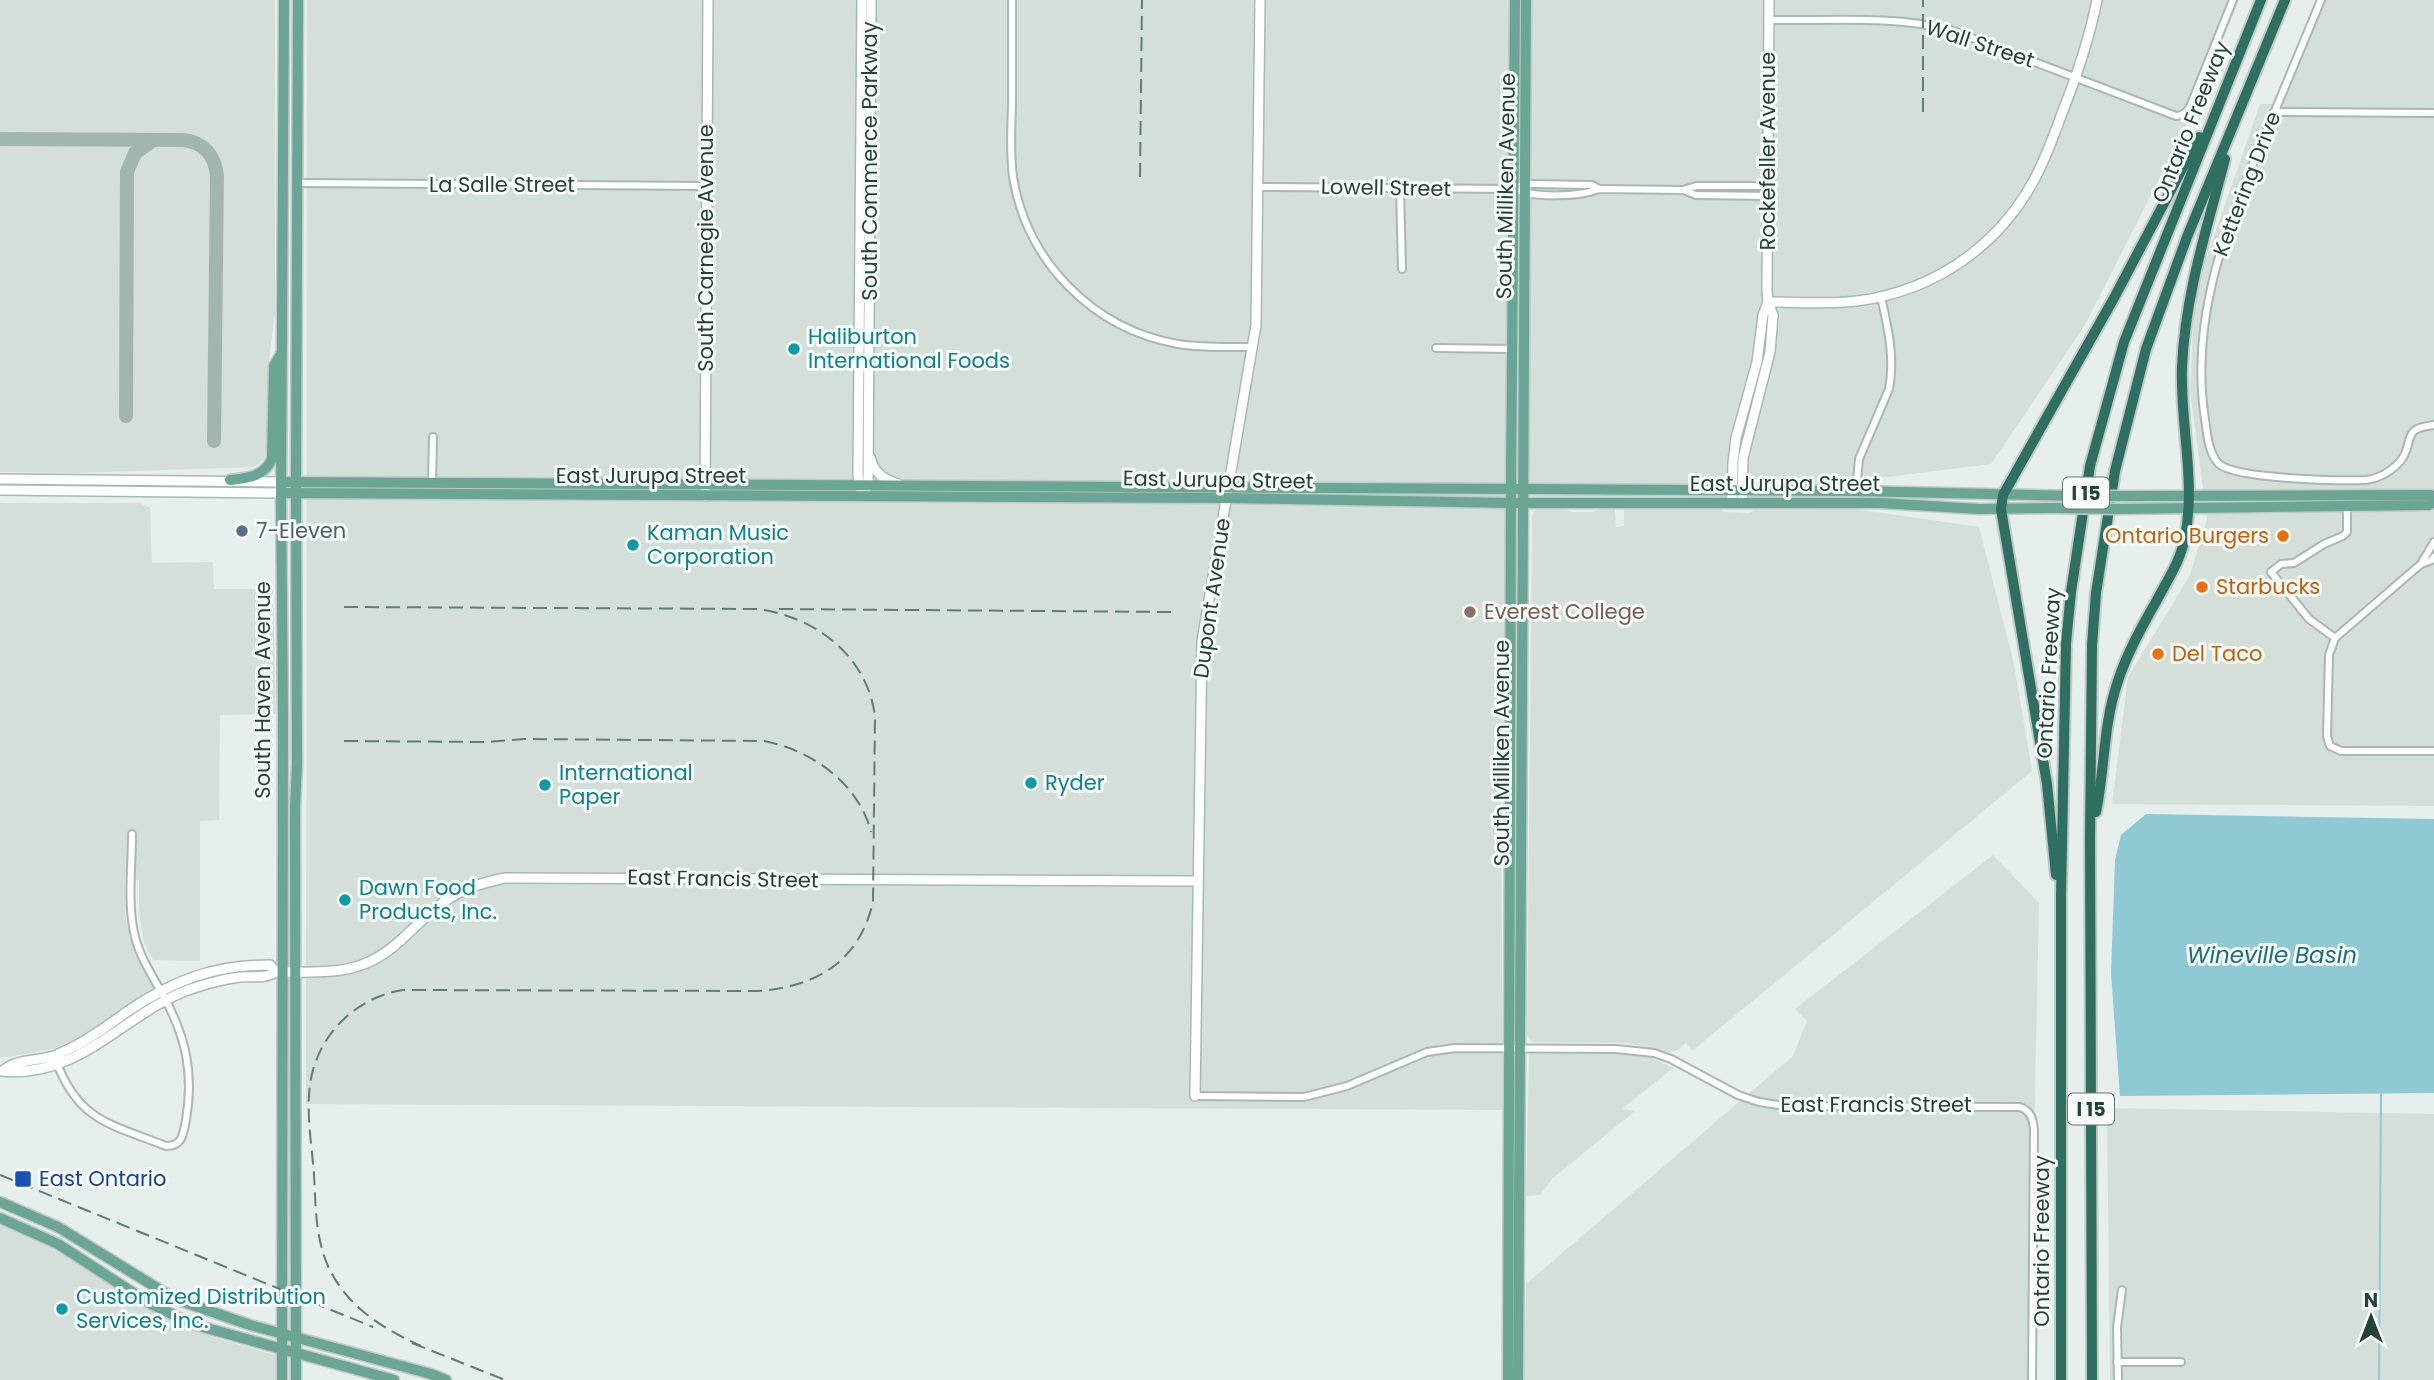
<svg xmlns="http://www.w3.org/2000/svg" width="2434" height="1380" font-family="Poppins,sans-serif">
<rect width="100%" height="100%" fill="#e6efeb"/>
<g fill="#d4dfda">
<path d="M0 0H275V313L269 360 266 451 264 459 254 467 76 473 0 472Z"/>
<path d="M307 0H2239L2193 112 2085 325 1991 464 1816 486 1506 485 1501 846 1503 1110 306 1104Z"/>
<path d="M2326 0H2434V806L2112 804 2128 677 2190 575 2207 519 2190 390 2194 304 2199 279 2260 104H2282Z"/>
<path d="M0 503H140L150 508 152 563 213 562 214 589H273L276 714 220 715 219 820 200 821V961L153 960 144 943 139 912V880L125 879 126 922 138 961 155 989 90 1033 52 1049 9 1057H0Z"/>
<path d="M1542 507 1564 508 1571 512H1593L1603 508 1615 509 1616 527 1624 526V509H1721L1725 512 1750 513 1754 510 1855 509 1979 527 2014 664 2032 771 1692 1051 1686 1043 1676 1051 1669 1052 1626 1043 1533 1042 1527 1036 1532 515 1534 511Z"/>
<path d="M1993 855 2039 903 2029 1380H1524L1526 1284 1793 1056 1807 1021 1795 1009Z"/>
<path d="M1613 1053 1652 1058 1673 1068 1622 1109 1635 1111 1553 1178 1540 1195 1526 1196 1529 1054Z"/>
<path d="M2107 1108 2434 1114V1380H2110Z"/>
<path d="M0 1222 80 1264 163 1316 215 1338 275 1355V1380H0Z"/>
</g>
<path fill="#8ec9d4" d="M2146 814 2434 819V1093L2120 1096 2111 973 2115 860 2121 835Z"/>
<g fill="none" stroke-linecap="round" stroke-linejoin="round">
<path stroke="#8ec9d4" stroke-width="2" d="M2379 1380 2381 1094"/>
<g stroke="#a2b6b0" stroke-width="14">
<path d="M0 139 183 140C204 142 215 156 217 176L214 441"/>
<path d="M126 416 127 172 135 153 152 141"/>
</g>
<defs>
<g id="street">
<path d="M1012 0C1012 36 1012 71 1012 107 1011 130 1010 154 1013 177 1027 262 1093 329 1178 344 1203 348 1228 347 1253 347"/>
<path d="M2321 0C2301 49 2280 98 2260 147 2223 233 2190 323 2205 419 2207 433 2208 453 2219 464 2236 479 2339 481 2365 480 2381 479 2401 466 2406 451 2409 444 2408 437 2414 431 2420 426 2427 426 2434 425"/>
<path d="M1769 20C1829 21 1892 15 1951 30L2176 116 2182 115 2189 109 2233 0"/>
<path d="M2274 112 2434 113"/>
<path d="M297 183 706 186"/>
<path d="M1258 187 1514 189C1533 198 1579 197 1599 189L1683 190 1696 195 1768 196"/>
<path d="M1400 188 1402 269"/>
<path d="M1514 189 1525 184H1532L1592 185 1599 189"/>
<path d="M1683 190 1696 186H1768"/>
<path d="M1436 348 1513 349"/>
<path d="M432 481 433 437"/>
<path d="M1856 491 1859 459 1889 389C1895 357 1888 328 1881 297"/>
<path d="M2434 557 2432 560 2421 564 2335 638 2329 655 2327 736 2330 746 2341 751H2434"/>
<path d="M2421 564 2434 542"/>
<path d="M2335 638 2309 619 2271 572 2281 564 2294 563 2324 544 2343 536 2347 532V506"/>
<path d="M56 1061C79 1122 111 1124 166 1146 183 1146 183 1134 186 1120 194 1073 186 1037 163 995 153 977 140 957 135 937 127 905 132 867 132 834"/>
<path d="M1195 1096 1304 1097 1347 1086 1427 1052 1455 1048 1616 1049 1654 1053 1671 1059 1738 1095 1759 1102 1785 1106 2020 1107C2031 1111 2033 1119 2034 1130L2032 1380"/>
<path d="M2117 1362H2181"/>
<path d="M2118 1380 2117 1327 2122 1290"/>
</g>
<g id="secondary">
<path d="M1768 302C1806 302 1846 306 1884 296 1949 280 2002 239 2034 180 2045 160 2053 138 2061 116 2076 78 2089 41 2097 0"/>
<path d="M870 457C874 473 883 479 898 484"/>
<path d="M0 479 281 482"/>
<path d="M0 490 281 493"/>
<path d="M861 491 858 475 862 0"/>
<path d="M865 491 868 486 871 0"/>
<path d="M705 496 708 0"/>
<path d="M1732 502 1733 462 1736 438 1757 362 1763 315 1768 302"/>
<path d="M1742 503 1743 458 1770 352 1773 315 1768 302 1767 290 1769 0"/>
<path d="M283 972C309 972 339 974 364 964 398 951 416 921 445 901 462 889 485 882 505 878L1198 881"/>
<path d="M0 1071C80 1079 122 1015 188 990 205 984 223 979 240 977 253 976 265 979 276 972L270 965C214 965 174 980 128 1011 110 1024 93 1037 73 1047 67 1050 60 1053 54 1056 37 1061 15 1059 3 1071"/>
<path d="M1195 1096 1202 641 1256 325 1260 0"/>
</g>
<g id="primary">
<path d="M230 480C247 478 264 477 272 459L274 366 281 354"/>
<path d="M281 482 1856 491 2076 496"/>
<path d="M281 493 1225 498 1511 503H1880L1979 509 2054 508"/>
<path d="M2139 496 2431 495 2434 498"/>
<path d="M2117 509 2429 505 2434 501"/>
<path d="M0 1202 58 1227 175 1299 250 1325 431 1374 446 1380"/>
<path d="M0 1218 58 1244 149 1303 192 1324 394 1380"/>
<path d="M282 1380 283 715 281 493 284 0"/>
<path d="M296 1380 295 808 297 764 296 482 298 0"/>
<path d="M1508 1380 1511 480 1515 0"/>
<path d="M1518 1380 1526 0"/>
</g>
<g id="highway">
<path d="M2096 812C2105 769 2103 724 2118 681 2127 653 2142 626 2157 600 2168 579 2181 560 2185 537 2196 481 2180 424 2182 367 2185 295 2207 228 2225 159"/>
<path d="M2056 875 2047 784 2001 509 2003 495 2114 298 2199 137"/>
<path d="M2061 1380V895L2066 643 2071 592 2090 466 2124 342 2261 0"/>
<path d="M2092 1380 2090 839 2092 645 2096 593 2115 471 2146 349 2187 237 2285 0"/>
</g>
</defs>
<use href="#street" stroke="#a8b8b2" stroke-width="10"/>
<use href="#secondary" stroke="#a4bbb3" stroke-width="12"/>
<use href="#primary" stroke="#c2cac8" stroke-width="13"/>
<use href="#highway" stroke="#c2cac8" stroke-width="14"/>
<use href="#street" stroke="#fff" stroke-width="6"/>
<use href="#secondary" stroke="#fff" stroke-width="9"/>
<use href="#primary" stroke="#6aa596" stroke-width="10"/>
<use href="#highway" stroke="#2f6f62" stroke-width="10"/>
<g stroke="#5f7d75" stroke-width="2" stroke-dasharray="14 7" stroke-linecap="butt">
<path d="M1923 112V0"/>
<path d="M1140 177 1142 0"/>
<path d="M344 607 758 609C816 617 867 656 875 716L873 902C859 962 816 987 758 991L403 990C355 997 316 1037 310 1085 306 1114 312 1146 314 1175 316 1209 315 1243 332 1274 352 1310 384 1329 421 1346"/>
<path d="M779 609 1171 612"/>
<path d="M344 741 487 742 524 739 764 741C812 750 859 784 871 832"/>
<path d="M0 1175 373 1327"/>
<path d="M412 1343 505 1380"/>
</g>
<defs>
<g id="primary-bridge">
<path d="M2076 496H2139"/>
<path d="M2054 508 2117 509"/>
</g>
</defs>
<use href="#primary-bridge" stroke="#c2cac8" stroke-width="13" stroke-linecap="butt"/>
<use href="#primary-bridge" stroke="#6aa596" stroke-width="10"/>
</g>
<g fill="#0f9aa8" stroke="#f7fbf9" stroke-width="2.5">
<circle cx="794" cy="349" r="7"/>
<circle cx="633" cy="545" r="7"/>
<circle cx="1031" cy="783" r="7"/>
<circle cx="545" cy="785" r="7"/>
<circle cx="345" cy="900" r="7"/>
<circle cx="62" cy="1309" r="7"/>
</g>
<circle fill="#5c6f8a" stroke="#f7fbf9" stroke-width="2.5" cx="242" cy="531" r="7"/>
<g fill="#e8710a" stroke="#f7fbf9" stroke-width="2.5">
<circle cx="2283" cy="536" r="7"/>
<circle cx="2202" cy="587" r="7"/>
<circle cx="2158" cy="654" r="7"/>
</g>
<circle fill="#8d6e63" stroke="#f7fbf9" stroke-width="2.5" cx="1470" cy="612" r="7"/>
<rect fill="#1a4fb4" stroke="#f7fbf9" stroke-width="2.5" x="14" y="1170" width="18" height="18" rx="3.5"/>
<g text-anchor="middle" stroke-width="6" stroke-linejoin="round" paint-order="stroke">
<g fill="#f7fbf9" stroke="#637a73" stroke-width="2">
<rect x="2063" y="477.5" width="46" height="31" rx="5"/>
<rect x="2068" y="1093.5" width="46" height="31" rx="5"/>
</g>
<g font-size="19" font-weight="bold" fill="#24423a">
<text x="2086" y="500">I 15</text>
<text x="2091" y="1116">I 15</text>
</g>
<g font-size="21" fill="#24423a" stroke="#f7fbf9">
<text transform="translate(1980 44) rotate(18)" y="7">Wall Street</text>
<text transform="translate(2191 122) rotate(-68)" y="7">Ontario Freeway</text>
<text transform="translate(1768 151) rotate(-90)" y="7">Rockefeller Avenue</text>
<text transform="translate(870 161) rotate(-90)" y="7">South Commerce Parkway</text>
<text transform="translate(2247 184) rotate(-69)" y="7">Kettering Drive</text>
<text x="502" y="192">La Salle Street</text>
<text transform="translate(1506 186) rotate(-89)" y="7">South Milliken Avenue</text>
<text transform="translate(1386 188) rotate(1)" y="7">Lowell Street</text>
<text transform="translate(706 248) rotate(-90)" y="7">South Carnegie Avenue</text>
<text x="651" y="483">East Jurupa Street</text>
<text transform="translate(1218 480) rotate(1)" y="7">East Jurupa Street</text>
<text x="1785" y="491">East Jurupa Street</text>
<text transform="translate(1212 598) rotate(-82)" y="7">Dupont Avenue</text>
<text transform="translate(2049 673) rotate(-87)" y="7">Ontario Freeway</text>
<text transform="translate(263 690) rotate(-90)" y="7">South Haven Avenue</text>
<text transform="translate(1502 753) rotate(-90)" y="7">South Milliken Avenue</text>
<text transform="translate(723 879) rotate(1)" y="7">East Francis Street</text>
<text x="1876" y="1112">East Francis Street</text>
<text transform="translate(2042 1241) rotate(-90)" y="7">Ontario Freeway</text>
</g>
<g font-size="21" fill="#0d838f" stroke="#f7fbf9" text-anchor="start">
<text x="808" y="344">Haliburton<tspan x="808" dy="24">International Foods</tspan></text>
<text x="647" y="540">Kaman Music<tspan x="647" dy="24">Corporation</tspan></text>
<text x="559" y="780">International<tspan x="559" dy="24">Paper</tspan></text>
<text x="1045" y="790">Ryder</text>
<text x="359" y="895">Dawn Food<tspan x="359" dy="24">Products, Inc.</tspan></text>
<text x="76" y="1304">Customized Distribution<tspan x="76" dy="24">Services, Inc.</tspan></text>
</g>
<g font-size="21" fill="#4e5e75" stroke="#f7fbf9" text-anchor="start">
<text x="256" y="538">7-Eleven</text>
</g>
<g font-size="21" fill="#c56008" stroke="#f7fbf9" text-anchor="start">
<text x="2269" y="543" text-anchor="end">Ontario Burgers</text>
<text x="2216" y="594">Starbucks</text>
<text x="2172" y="661">Del Taco</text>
</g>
<g font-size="21" fill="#785e54" stroke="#f7fbf9" text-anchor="start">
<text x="1484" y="619">Everest College</text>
</g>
<g font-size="21" fill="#164399" stroke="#f7fbf9" text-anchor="start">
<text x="39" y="1186">East Ontario</text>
</g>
<g font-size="23" font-style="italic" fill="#1c6f80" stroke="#f7fbf9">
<text x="2272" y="963">Wineville Basin</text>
</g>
</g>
<g transform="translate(2371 1317)" stroke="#f7fbf9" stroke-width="5" paint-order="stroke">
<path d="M0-5L12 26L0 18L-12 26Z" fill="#24423a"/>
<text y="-10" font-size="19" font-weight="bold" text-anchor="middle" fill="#24423a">N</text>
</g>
</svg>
